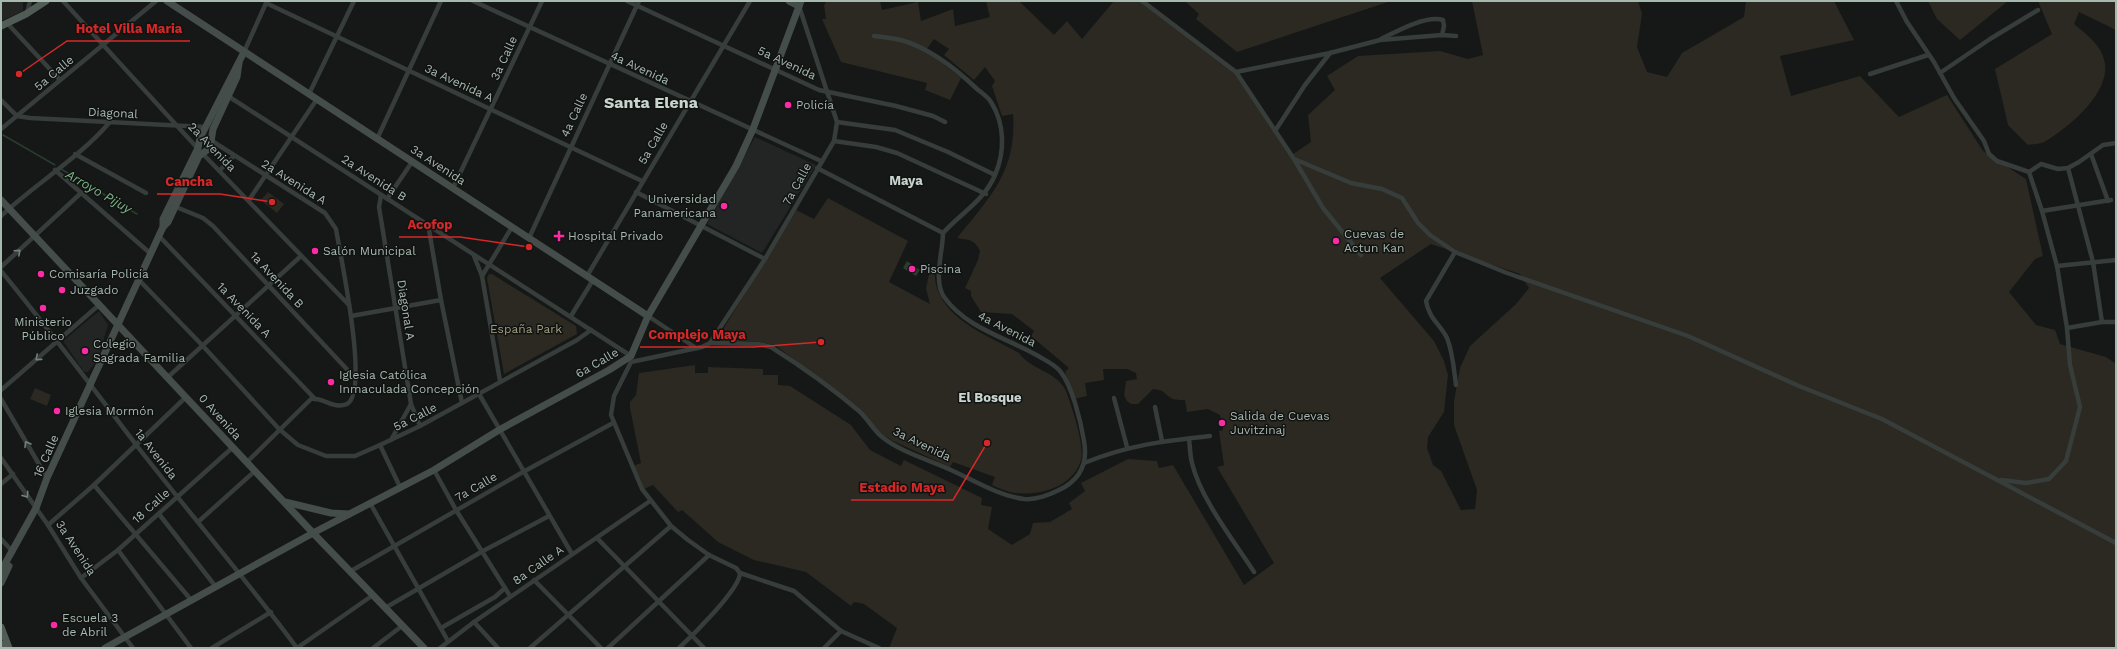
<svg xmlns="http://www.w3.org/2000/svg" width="2117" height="649" font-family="'Work Sans',sans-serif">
<rect width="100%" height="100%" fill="#161817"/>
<g fill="#222524">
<path d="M1 1H23V11L1 21Z"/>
<path d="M755 137 816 165 762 253 707 224Z"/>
<path d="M99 311 108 325 97 361 88 372H84L63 341Z"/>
</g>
<g fill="#2b2921" fill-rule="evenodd">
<path d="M827 1H880L882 10 918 2 921 21 953 9 955 26 990 17 986 1H1019L1054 35 1067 21 1082 39 1114 1H1146L1230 66 1293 154 1311 142 1308 115 1335 90 1327 76 1358 56 1440 51 1468 59 1483 55 1472 1H1638L1642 14 1637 47 1647 72 1667 77 1682 53 1744 17 1746 1H1834L1854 40 1780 56 1791 96 1860 76 1899 117 1947 95 1983 151 2026 179 2043 256 2035 259 2009 292 2036 325 2055 330 2060 344 2106 357 2116 364V648H889L897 628 864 604 854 602 851 606 806 572 754 560 718 542 682 510 678 512 653 485 644 489 633 466 641 463 630 408V402L636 395 639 373 695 365V373H708V367L763 369V375H778V385L790 386 851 425 870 450 901 466 904 460 982 498 981 505 992 507 988 529 1012 545 1030 534 1033 523 1050 522 1072 509 1069 503 1085 491 1081 483 1128 459 1157 461 1159 468 1173 465 1244 585 1274 563 1217 467 1224 465 1219 431 1223 430 1220 415 1208 409 1187 412 1185 400C1181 400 1174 400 1171 398 1163 393 1165 390 1153 389L1138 404H1131L1127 401 1124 395 1126 381 1137 379 1136 373 1127 369H1103L1104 380 1085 383 1087 396 1074 399 1065 372 1069 368 1031 336 1034 331 1012 314 981 312 971 296V291L965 288 978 260 980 251C974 239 969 240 957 238 990 197 1017 171 1013 114L1002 116 992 86 995 81 985 67 974 80 944 55 949 49 934 39 926 50 961 78 950 100 925 90 927 83 841 62 822 19H826L824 5ZM1431 244 1520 274 1529 288 1516 304 1470 346 1460 368 1454 401V425L1477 490 1475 509 1461 510 1441 471 1433 465 1427 448 1428 437 1444 412 1448 375 1444 361 1434 341 1380 278Z"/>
<path d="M1185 1H1391L1237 52 1196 19 1199 14Z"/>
<path d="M1928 1H2008L1960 40 1937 19Z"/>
<path d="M2038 1H2116V30L2079 12 2074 24C2087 35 2103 46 2105 64 2109 94 2069 127 2046 141 2041 144 2034 144 2028 145L2008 125 1995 69 2052 34Z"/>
<path d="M268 192 284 204 277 213 261 200Z"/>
<path d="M828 198 908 241 889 282 930 304 926 288 930 270H934C935 276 935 283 937 288 948 322 991 337 1019 353 1030 369 1056 372 1065 389 1071 403 1085 446 1081 460 1073 487 1040 496 1015 493 1007 492 999 488 992 485L995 477 953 462 950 467 893 441 880 433 846 399 775 345 755 341 721 343 719 336 796 210 814 219Z"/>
<path d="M489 274H492L576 326 577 334 504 374 487 278Z"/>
<path d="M35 388 51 395 47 406 30 399Z"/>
</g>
<path fill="#2b3c2e" d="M907 261 920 270 916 276 903 268Z"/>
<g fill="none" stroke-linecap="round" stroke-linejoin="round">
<g stroke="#2b3c2e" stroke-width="1.5">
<path d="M3 135 55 165"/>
<path d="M61 169 137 214"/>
</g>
<g stroke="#363d3a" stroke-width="4.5">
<path d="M63 1 200 151 349 305"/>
<path d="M473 1 821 161"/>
<path d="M627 1 819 90 896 106 933 116 945 122"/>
<path d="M1142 1 1236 72 1294 159 1323 208 1361 255"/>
<path d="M1896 1 1907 22 1934 62 1954 98 1984 141 1989 154 1997 161 2029 172 2042 211 2057 266 2067 328 2070 365 2080 407 2066 461 2049 479 2026 483 2001 480"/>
<path d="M266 3 642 181"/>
<path d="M27 13 30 1"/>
<path d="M7 23 60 80"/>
<path d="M874 36C883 37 892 38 901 40 930 48 956 69 977 89 982 93 988 97 991 102 1005 124 1005 152 995 175 984 201 961 213 943 233"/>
<path d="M1381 39C1397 31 1426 15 1443 20L1444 26 1442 35"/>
<path d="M244 52 267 1"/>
<path d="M1236 72 1330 53 1380 40 1442 35 1456 36"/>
<path d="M1940 73 1990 39 2038 10"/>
<path d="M1870 74 1928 55"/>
<path d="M309 94 354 1"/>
<path d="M228 96 631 356"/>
<path d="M1 100 17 116 30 118 206 127"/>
<path d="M837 122 895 130 948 152 995 175"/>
<path d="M1 129 156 1"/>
<path d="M1275 131 1305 85 1330 53"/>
<path d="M377 139 441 1"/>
<path d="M212 141 325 213 336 229C340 254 370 392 347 404 334 410 323 397 311 399L247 462"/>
<path d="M834 141 876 147 897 153 986 194"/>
<path d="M75 154 146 193"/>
<path d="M2091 154 2108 201"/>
<path d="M1294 159 1351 183 1382 189 1402 198 1418 223 1430 235 1455 252 1507 273 1688 336 1799 386 1882 419 2116 543"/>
<path d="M817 168 943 233"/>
<path d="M2068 168 2093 262 2102 322"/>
<path d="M55 170 151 254"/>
<path d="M220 170 234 156"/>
<path d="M2029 172 2041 164 2058 169 2068 168 2079 162 2103 145 2116 143"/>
<path d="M453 188 542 1"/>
<path d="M636 192 765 259"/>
<path d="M381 195 379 207 411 404 420 426"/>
<path d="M387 199 412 162"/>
<path d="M249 200 317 99"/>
<path d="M176 207 203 218 213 226 356 379"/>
<path d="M2042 211 2111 200"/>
<path d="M1 216C35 184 79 158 109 123"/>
<path d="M428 224 441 300 462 403"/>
<path d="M159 236 315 399"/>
<path d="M529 238 639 1"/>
<path d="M1455 252 1426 301C1429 319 1441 325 1447 338 1453 353 1454 370 1456 385"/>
<path d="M474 256 482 276 500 381"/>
<path d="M2057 266 2116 260"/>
<path d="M1 267 81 193"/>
<path d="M1 271C48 328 92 387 137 446 190 514 246 579 297 648"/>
<path d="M482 276 512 227"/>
<path d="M587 276 750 1"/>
<path d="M139 280 202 345 279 429 298 445 326 456H355L380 445 420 426 577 340 591 330"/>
<path d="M351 316 441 300"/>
<path d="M571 316 593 280"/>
<path d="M648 316 696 348"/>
<path d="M2067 328 2102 322H2116"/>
<path d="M710 343 758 344 771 347C801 366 832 388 859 411 867 418 873 429 881 436 900 452 929 460 951 470 973 480 999 496 1024 499 1035 500 1049 495 1059 490 1080 480 1088 463 1084 441 1081 422 1072 385 1060 371 1055 365 1047 361 1040 357 1008 338 967 329 944 297 933 281 943 251 943 233"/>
<path d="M168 377 301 256"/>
<path d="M1 390 99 305"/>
<path d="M479 394 572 554"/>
<path d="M1114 398 1127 447"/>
<path d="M1 399 47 478"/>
<path d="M1155 407 1162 441"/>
<path d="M1189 439C1190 447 1190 455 1192 463 1200 498 1234 541 1254 572"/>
<path d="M391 440 411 404"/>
<path d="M380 445 400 487"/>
<path d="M1 458 48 525 81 578 133 648"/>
<path d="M1084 463C1128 445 1164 441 1210 436"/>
<path d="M434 470 456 510 510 596"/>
<path d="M1 484 13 474"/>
<path d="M94 485 192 601"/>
<path d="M370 503 448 641"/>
<path d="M159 514 216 587"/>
<path d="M198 522 255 471"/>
<path d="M48 525 94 485 186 397"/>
<path d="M597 538 704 648"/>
<path d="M1 539 13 552"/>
<path d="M118 550 191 648"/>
<path d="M351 571 523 472 613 423"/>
<path d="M740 573 736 568 709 555 688 540 671 526 642 489 611 415 614 396 631 362 702 347 710 343 765 259 834 141 837 122 799 6"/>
<path d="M740 573 794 591 841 631 879 648"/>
<path d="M81 578 118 550 232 448"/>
<path d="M534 580 601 648"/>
<path d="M385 608 483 551 549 516"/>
<path d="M474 622 498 648"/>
<path d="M441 628 495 597 505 588"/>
<path d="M212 648 271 612"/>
<path d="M297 648 373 595"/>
<path d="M373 648 402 626"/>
<path d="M440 648 474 622 650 501"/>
<path d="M530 648 671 526"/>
<path d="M608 648 709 555"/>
<path d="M679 648C692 636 740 589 740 573"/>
<path d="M824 648 841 631"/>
</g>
<g stroke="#444d49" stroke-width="7">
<path d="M167 1 648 316"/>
<path d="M789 1 799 6"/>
<path d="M1 200 313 533 424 648"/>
<path d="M163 227V219L198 148 200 138 244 52"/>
<path d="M285 502 331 513 349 514"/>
<path d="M1 571 36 508 47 478 163 227 168 222 199 156 210 148 213 129 237 77 239 63"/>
<path d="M1 583 9 566"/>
<path d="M105 648 313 533 434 470 499 430 609 370 631 356 648 316 736 166 753 129 801 1"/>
</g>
<g stroke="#525c57" stroke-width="7">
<path d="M1 26 26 14 46 1"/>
<path d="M1 627 9 648"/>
<path d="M1 644 2 648"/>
</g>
</g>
<defs><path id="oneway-chevron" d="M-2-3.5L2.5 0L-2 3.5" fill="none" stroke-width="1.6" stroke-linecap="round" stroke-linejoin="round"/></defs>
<g stroke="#74817a">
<use href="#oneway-chevron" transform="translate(18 252) rotate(-42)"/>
<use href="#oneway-chevron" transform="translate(38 358) rotate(139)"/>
<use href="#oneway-chevron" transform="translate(27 444) rotate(-120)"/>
<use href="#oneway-chevron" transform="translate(26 495) rotate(55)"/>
</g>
<g fill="#fb2ba5" stroke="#111312" stroke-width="1.5">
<circle cx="788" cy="105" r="4"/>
<circle cx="724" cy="206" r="4"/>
<path d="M557 230h4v4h4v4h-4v4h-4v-4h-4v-4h4z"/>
<circle cx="1336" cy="241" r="4"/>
<circle cx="315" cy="251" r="4"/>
<circle cx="912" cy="269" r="4"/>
<circle cx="41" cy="274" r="4"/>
<circle cx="62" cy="290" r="4"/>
<circle cx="43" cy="308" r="4"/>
<circle cx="85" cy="351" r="4"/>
<circle cx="331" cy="382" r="4"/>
<circle cx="57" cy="411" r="4"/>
<circle cx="1222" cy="423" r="4"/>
<circle cx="54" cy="625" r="4"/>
</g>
<g text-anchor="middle" stroke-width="3" stroke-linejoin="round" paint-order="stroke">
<g font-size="12" fill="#a7b8af" stroke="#111312">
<text transform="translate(504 58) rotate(-65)" y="4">3a Calle</text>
<text transform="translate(787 63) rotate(25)" y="4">5a Avenida</text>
<text transform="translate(640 68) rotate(25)" y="4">4a Avenida</text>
<text transform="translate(54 73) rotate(-40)" y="4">5a Calle</text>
<text transform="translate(459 83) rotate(25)" y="4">3a Avenida A</text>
<text transform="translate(113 113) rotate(3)" y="4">Diagonal</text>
<text transform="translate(574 115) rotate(-65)" y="4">4a Calle</text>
<text transform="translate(653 143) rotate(-60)" y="4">5a Calle</text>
<text transform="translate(212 147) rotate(46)" y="4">2a Avenida</text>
<text transform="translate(438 165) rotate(33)" y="4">3a Avenida</text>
<text transform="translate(374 178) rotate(33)" y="4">2a Avenida B</text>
<text transform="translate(294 182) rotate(32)" y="4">2a Avenida A</text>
<text transform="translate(797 184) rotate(-61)" y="4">7a Calle</text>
<text transform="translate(277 280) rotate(47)" y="4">1a Avenida B</text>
<text transform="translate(244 310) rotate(46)" y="4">1a Avenida A</text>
<text transform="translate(406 310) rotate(81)" y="4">Diagonal A</text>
<text transform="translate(1007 329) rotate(27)" y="4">4a Avenida</text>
<text transform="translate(597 363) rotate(-30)" y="4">6a Calle</text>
<text transform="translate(220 417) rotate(48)" y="4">0 Avenida</text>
<text transform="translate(415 417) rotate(-27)" y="4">5a Calle</text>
<text transform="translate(922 444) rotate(26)" y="4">3a Avenida</text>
<text transform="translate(156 454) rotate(52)" y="4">1a Avenida</text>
<text transform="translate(46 456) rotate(-66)" y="4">16 Calle</text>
<text transform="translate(476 487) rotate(-30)" y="4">7a Calle</text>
<text transform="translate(151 506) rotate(-42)" y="4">18 Calle</text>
<text transform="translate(76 548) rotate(57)" y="4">3a Avenida</text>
<text transform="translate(538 565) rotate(-35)" y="4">8a Calle A</text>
</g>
<g font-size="12" fill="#a7b8af" stroke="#111312" text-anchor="start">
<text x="796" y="109">Policía</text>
<text x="716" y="203" text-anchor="end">Universidad<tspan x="716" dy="14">Panamericana</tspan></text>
<text x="1344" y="238">Cuevas de<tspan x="1344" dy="14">Actun Kan</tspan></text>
<text x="568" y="240">Hospital Privado</text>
<text x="323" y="255">Salón Municipal</text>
<text x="920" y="273">Piscina</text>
<text x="49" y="278">Comisaría Policía</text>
<text x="70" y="294">Juzgado</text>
<text x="43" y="326" text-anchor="middle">Ministerio<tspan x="43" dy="14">Público</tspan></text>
<text x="93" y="348">Colegio<tspan x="93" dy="14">Sagrada Familia</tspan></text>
<text x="339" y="379">Iglesia Católica<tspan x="339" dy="14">Inmaculada Concepción</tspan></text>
<text x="65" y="415">Iglesia Mormón</text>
<text x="1230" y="420">Salida de Cuevas<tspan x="1230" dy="14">Juvitzinaj</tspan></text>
<text x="62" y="622">Escuela 3<tspan x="62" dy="14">de Abril</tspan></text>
</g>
<g font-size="12" fill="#a49d7d" stroke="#111312">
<text x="526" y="333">España Park</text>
</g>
<g font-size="13" font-weight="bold" fill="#c8d4ce" stroke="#111312">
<text x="906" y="185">Maya</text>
<text x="990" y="402">El Bosque</text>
</g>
<g font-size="13" font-style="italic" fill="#7cb588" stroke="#111312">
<text transform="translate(99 191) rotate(30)" y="5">Arroyo Pijuy</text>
</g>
<g font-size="16" font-weight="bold" fill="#c8d4ce" stroke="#111312">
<text x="651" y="108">Santa Elena</text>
</g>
</g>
<path fill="none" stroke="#d62828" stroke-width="1.5" d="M19 74L67 41H190M272 202L220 194H157M529 247L460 237H399M821 342L754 347H640M987 443L953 500H851"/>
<g fill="#d62828" stroke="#111312" stroke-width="1.5">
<circle cx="19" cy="74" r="4"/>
<circle cx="272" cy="202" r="4"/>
<circle cx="529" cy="247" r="4"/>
<circle cx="821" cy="342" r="4"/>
<circle cx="987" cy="443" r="4"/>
</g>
<g font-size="13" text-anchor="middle" font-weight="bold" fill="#d62828" stroke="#111312" stroke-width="3" stroke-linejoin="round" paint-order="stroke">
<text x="129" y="33">Hotel Villa Maria</text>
<text x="189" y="186">Cancha</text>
<text x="430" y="229">Acofop</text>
<text x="697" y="339">Complejo Maya</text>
<text x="902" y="492">Estadio Maya</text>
</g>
<rect width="2117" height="649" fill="none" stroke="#a7b8af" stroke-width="4"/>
</svg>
